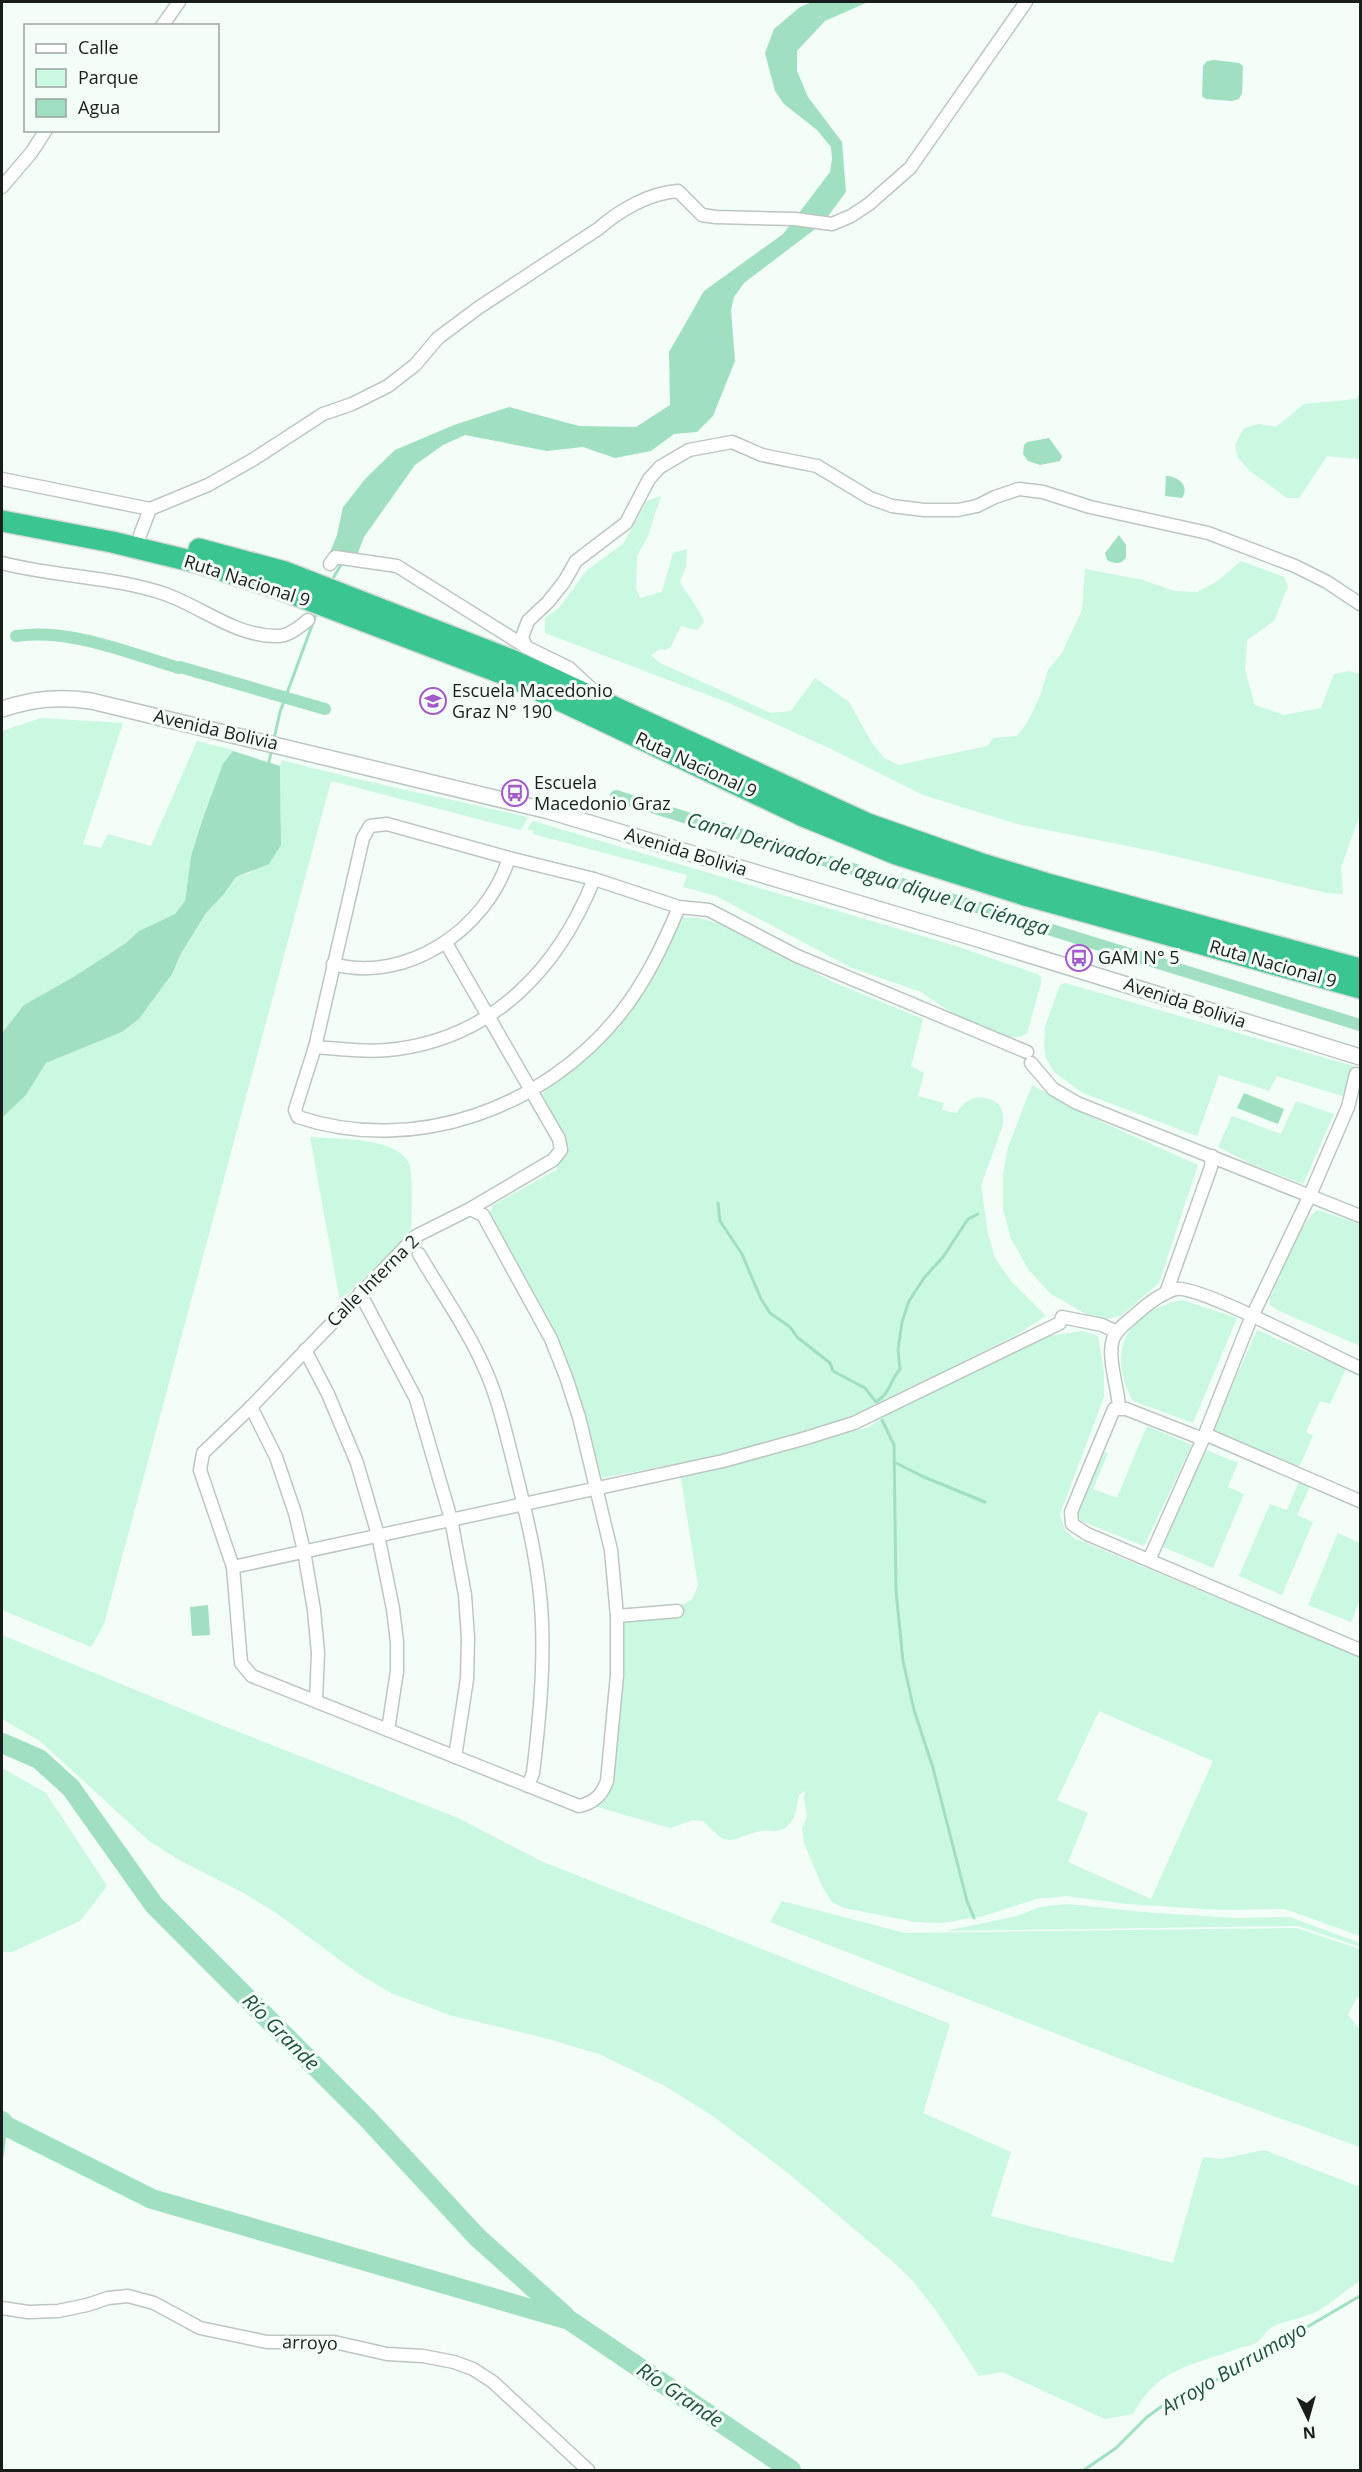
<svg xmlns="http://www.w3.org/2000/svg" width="1362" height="2472" font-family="'Open Sans',sans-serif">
<rect width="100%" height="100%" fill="#f3fef8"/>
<g fill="#cbf8e1" fill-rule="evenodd">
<path d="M1360 392V459L1327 456 1299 498H1287L1250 471 1238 458 1235 445 1244 428 1259 424 1276 427 1304 404 1356 399Z"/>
<path d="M661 496 648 536 637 556 636 588 640 598 662 592 673 553 687 549 686 566 680 582C687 596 699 607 704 622L697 630 681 626 671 646 666 650 660 649 651 655 660 663 771 713 791 711 815 678 849 702 872 743 884 758 899 765 987 746 994 738 1017 736 1027 723 1040 696 1048 670 1062 653 1082 610 1085 569 1143 580 1174 591 1197 592 1216 582 1241 561 1284 577 1288 586 1274 621 1247 640 1245 670 1255 705 1284 715 1321 708 1334 674 1349 671 1360 674V815L1341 867 1343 894 1327 893 1153 851 1017 824 923 795 829 748 729 703 545 633V618L559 608 587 570 623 544 647 501Z"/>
<path d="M41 718 123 723 83 844 101 848 108 834 151 846 197 741 234 750 202 821 191 856 185 901 175 914 139 931 126 943 75 976 24 1005 2 1033V731Z"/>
<path d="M282 760C363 782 446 798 528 817L521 830 331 781 104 1624 91 1647 2 1610V1118L26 1095 46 1063 122 1032 139 1019 172 974 181 955 206 913 224 894 236 877 250 873 281 826 280 766Z"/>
<path d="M533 821 956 946 1037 974 1041 977V984L1027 1033 1020 1037H1009L958 1017 921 992 852 968 716 896 683 887 687 875 533 834 534 831 527 829Z"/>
<path d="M678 917 699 918 728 926 833 982 923 1019 911 1066 924 1073 918 1096 944 1103 942 1110 956 1113C969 1097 980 1092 999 1104L1003 1114V1125L981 1185 988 1234 995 1258 1010 1280 1046 1316 1018 1334 850 1419 808 1433 726 1454 602 1478C590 1435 580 1389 561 1347 541 1301 515 1258 489 1215L493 1205 556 1170 565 1138 542 1094 592 1052Z"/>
<path d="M1065 983 1360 1068V1073L1345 1097 1277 1076 1269 1091 1219 1075 1197 1136 1083 1093 1054 1072 1046 1058 1044 1045 1045 1027 1060 985Z"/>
<path d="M1032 1085 1093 1118 1198 1165 1159 1283 1122 1315 1108 1319 1091 1317 1051 1294 1028 1269 1011 1239 1003 1209V1175L1008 1147Z"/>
<path d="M1296 1101 1334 1114 1303 1184 1249 1163 1218 1147 1232 1116 1281 1134Z"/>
<path d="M310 1137C333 1139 400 1137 409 1164 413 1176 412 1215 411 1229L407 1236 340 1301Z"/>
<path d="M1318 1210 1360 1224V1346L1277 1310 1270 1305V1298C1281 1274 1297 1224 1318 1210Z"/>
<path d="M1182 1300 1237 1318 1193 1423 1133 1401C1105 1350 1128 1311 1182 1300Z"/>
<path d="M1257 1330 1346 1369 1330 1404 1320 1401 1306 1432 1313 1436 1299 1467 1213 1429Z"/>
<path d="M1082 1331 1098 1336 1104 1373V1397L1060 1514 1065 1530 1074 1538 1360 1657V1936L1285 1909 1221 1910 1128 1904 1066 1896 1037 1899 983 1916 942 1923 915 1922 844 1908 832 1902 822 1886 804 1843 802 1828 807 1817 804 1798 805 1791 799 1795C796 1810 795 1829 775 1831 770 1831 765 1830 761 1831 727 1839 731 1850 703 1821L693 1820 670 1828 594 1806C597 1804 602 1801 605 1798 622 1778 623 1640 624 1608 641 1609 679 1611 692 1599 695 1595 696 1589 698 1585L680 1473 743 1461 869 1427 892 1411 1048 1336ZM1099 1711 1213 1761 1151 1899 1068 1862 1088 1813 1057 1800Z"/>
<path d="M1147 1426 1192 1445 1144 1546 1081 1521 1076 1511 1100 1450 1108 1453 1093 1489 1117 1498Z"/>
<path d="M1204 1449 1238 1463 1228 1487 1244 1494 1213 1568 1163 1547Z"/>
<path d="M1299 1481 1310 1486 1297 1515 1313 1522 1282 1595 1239 1576 1270 1504 1287 1510Z"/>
<path d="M1338 1533 1360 1543V1600L1351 1622 1308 1605Z"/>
<path d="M2 1635 211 1721 458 1818 541 1861 950 2024 923 2113 1011 2152 991 2216 1173 2263 1203 2157 1221 2159 1264 2150 1360 2187V2281C1344 2291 1332 2303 1316 2312 1302 2319 1286 2320 1272 2327 1264 2332 1262 2341 1252 2345 1248 2347 1243 2346 1239 2348 1193 2367 1161 2364 1133 2414L1105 2419 1002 2372 979 2376 935 2309 912 2280 891 2260 788 2173 713 2116 665 2086 599 2054 541 2037 453 2016 391 1993 359 1974 275 1912 240 1891 181 1861 149 1841 40 1741 2 1719Z"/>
<path d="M2 1768 46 1793 107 1886 80 1921 12 1952H2Z"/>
<path d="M782 1901 905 1933 1297 1928 1360 1949V1996L1356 1999 1348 2015 1360 2030V2147L1172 2079 770 1922Z"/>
<path d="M1068 1904 1143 1912 1234 1918 1290 1917 1360 1943V1947L1298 1926 946 1931 1017 1916 1040 1907Z"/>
</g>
<g fill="#a0e0c1">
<path d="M812 2H868L825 21 797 51V71L808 97 842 142 846 192 823 223 744 283 734 297 731 310 735 361 713 416 697 432 674 434 651 451 615 458 583 447 547 451 465 435 443 445 415 465 364 537 356 558 330 552 337 535 343 507 366 478 395 450 454 425 509 407 579 426 636 427 670 405 669 352 704 291 783 234 830 172 832 159 831 147 817 130 784 104 775 91 765 53 774 29 800 7Z"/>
<path d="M1214 60 1239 63 1243 66 1242 93 1239 99 1232 101 1206 99 1202 96 1203 66 1207 61Z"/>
<path d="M1049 438 1062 456 1060 461 1040 465 1028 461 1023 454 1024 445 1027 442Z"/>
<path d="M1166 476C1178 476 1190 486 1182 498L1165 496Z"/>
<path d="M1119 535 1126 545V557C1122 565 1114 564 1107 560L1105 553Z"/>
<path d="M233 751 280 766 281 845 269 864 236 877 224 894 206 913 181 954 172 974 139 1019 122 1032 46 1063 26 1095 2 1118V1033L24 1005 75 976 126 943 139 931 175 914 185 901 191 856 202 821 223 764Z"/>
<path d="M1244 1093 1284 1109 1278 1124 1237 1108Z"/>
<path d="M208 1605 210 1635 192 1636 190 1607Z"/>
</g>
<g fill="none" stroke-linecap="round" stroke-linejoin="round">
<g stroke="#a0e0c1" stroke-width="3">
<path d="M331 582 343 561"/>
<path d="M274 739 280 712 317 612"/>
<path d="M268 766 272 749"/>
<path d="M718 1203 720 1221 742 1254 761 1299 770 1313 790 1327 797 1337 830 1363 833 1371 865 1388 876 1402C892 1391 889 1382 900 1369L898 1350 902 1322 909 1301 924 1278 943 1257 968 1219 978 1214"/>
<path d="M882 1420 894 1445 896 1591 903 1661 914 1710 933 1768 967 1901 974 1918"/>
<path d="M894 1462 924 1477 985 1502"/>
<path d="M2 2157 6 2126"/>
<path d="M1084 2470 1116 2448 1147 2417 1172 2399 1201 2389 1360 2296"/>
</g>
<g stroke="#a0e0c1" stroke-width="12">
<path d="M16 636C70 628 129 653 179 668"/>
<path d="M180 667 325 709"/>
<path d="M616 796 1360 1025"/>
</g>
<g stroke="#a0e0c1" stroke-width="20">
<path d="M2 1743 39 1759 71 1788 154 1905 367 2118 477 2237 565 2316"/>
<path d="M2 2121 6 2126 152 2199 569 2320 791 2470"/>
</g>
<defs>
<g id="minor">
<path d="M162 26 179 2"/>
<path d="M2 187 31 153 46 130"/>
<path d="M2 479 150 509"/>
<path d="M140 535 150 509 208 485 254 459 323 414 352 404 388 386 415 365 438 338 478 308 598 229C620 210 649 193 678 191L702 215 716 217 795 219 832 224 851 216 869 204 910 168 1026 2"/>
<path d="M2 563C55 577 112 576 165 594 202 607 235 636 276 636 288 637 299 627 308 620"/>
<path d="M330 564 335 557 397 566 526 647 569 668 596 693"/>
<path d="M526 647 522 637 528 621 548 602 564 582 576 561 626 523 649 479 660 467 689 450 732 442 762 455 817 466 870 498 892 506 924 510H958L977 506 995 497 1019 489 1043 492 1090 507 1208 533 1295 566 1327 582 1360 604"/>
<path d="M679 907C663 945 646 981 620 1014 545 1108 415 1156 298 1117L295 1110 315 1047 363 838 370 826 387 824 509 858 594 879 679 907 709 910 797 956 1027 1052"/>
<path d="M446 943 559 1139 561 1150 553 1160 470 1209 416 1236 251 1407 203 1453 200 1470 233 1567 241 1663 252 1676 579 1806C594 1803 602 1795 607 1781L617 1675V1616L611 1550 579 1417 566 1377 551 1339 483 1215 470 1209"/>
<path d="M333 964C407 984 487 929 509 858"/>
<path d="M315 1047C342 1049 370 1053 397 1049 495 1036 559 967 594 879"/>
<path d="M1031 1063 1053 1089 1077 1103 1360 1216"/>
<path d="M419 1254C441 1292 467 1328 485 1369 498 1398 505 1430 513 1461 526 1514 540 1567 542 1622 544 1673 539 1723 533 1773L528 1786"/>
<path d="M360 1293 416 1399 451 1519 465 1595 468 1638 467 1679 455 1757"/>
<path d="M1166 1293 1211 1167 1212 1156"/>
<path d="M305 1350 328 1394 357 1463 378 1535 393 1609 397 1642V1671L388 1730"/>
<path d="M251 1407 276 1457 295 1513 304 1551 314 1610 318 1653 316 1701"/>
<path d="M1119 1407C1118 1388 1107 1357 1113 1339 1116 1330 1127 1322 1134 1316 1146 1305 1161 1293 1176 1289 1200 1285 1330 1355 1360 1368"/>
<path d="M1205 1434 1360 1501"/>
<path d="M1203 1439 1126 1409H1114L1071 1512 1072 1524 1087 1534 1360 1650"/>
<path d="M1149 1560 1203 1439 1249 1323 1310 1195 1348 1107 1356 1074"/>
<path d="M233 1567 723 1461 806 1438 854 1423 1060 1323 1062 1317 1102 1325 1117 1332"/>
<path d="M617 1616 677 1611"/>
<path d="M2 2308 28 2312 58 2311 87 2305 108 2298 128 2296 154 2303 200 2328 267 2342H334L387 2354 423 2356 454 2362 473 2369 493 2382 588 2470"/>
</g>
<path id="tertiary" d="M2 709C33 699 59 696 91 701L549 811 978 939 1360 1057"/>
<g id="motorway">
<path d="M2 521 112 542 199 563 277 588 509 676 803 816 896 854 1028 896 1360 988"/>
<path d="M199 549 285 572 514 661 868 824 979 863 1051 885 1360 969"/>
</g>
</defs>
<use href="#minor" stroke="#bcc7c1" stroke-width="15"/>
<use href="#tertiary" stroke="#bcc7c1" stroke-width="18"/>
<use href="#motorway" stroke="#dadbdb" stroke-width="24"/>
<use href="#minor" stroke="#fff" stroke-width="12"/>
<use href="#tertiary" stroke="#fff" stroke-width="15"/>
<use href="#motorway" stroke="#3bc691" stroke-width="21"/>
</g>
<defs>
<symbol id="school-ring" viewBox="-11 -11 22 22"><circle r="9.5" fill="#f3fef8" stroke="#a559cb" stroke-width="1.5"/><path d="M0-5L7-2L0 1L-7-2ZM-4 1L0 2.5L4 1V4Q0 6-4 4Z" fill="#a559cb"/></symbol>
<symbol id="bus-ring" viewBox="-11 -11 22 22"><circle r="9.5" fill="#f3fef8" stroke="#a559cb" stroke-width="1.5"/><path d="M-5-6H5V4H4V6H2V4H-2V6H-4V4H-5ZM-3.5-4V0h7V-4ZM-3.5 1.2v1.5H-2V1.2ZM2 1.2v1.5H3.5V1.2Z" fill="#a559cb"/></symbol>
</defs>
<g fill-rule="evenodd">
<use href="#school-ring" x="418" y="686" width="30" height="30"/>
<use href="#bus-ring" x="500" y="778" width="30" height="30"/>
<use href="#bus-ring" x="1064" y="943" width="30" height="30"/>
</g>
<g text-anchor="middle" stroke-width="6" stroke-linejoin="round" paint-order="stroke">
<g font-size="18" fill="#1a1e1b" stroke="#f3fef8">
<text transform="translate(247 581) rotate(18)" y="6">Ruta Nacional 9</text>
<text transform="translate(216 730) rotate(13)" y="6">Avenida Bolivia</text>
<text transform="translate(696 765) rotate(25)" y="6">Ruta Nacional 9</text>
<text transform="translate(686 852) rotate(17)" y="6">Avenida Bolivia</text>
<text transform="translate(1273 964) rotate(16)" y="6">Ruta Nacional 9</text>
<text transform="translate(1185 1003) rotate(18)" y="6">Avenida Bolivia</text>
<text transform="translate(373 1281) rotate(-45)" y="6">Calle Interna 2</text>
<text transform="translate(310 2343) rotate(2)" y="6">arroyo</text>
</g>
<g font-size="18" fill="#1a1e1b" stroke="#f3fef8" text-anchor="start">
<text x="452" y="697">Escuela Macedonio<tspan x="452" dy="21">Graz N° 190</tspan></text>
<text x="534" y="789">Escuela<tspan x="534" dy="21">Macedonio Graz</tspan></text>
<text x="1098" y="964">GAM N° 5</text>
</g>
<g font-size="20" font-style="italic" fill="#1f513c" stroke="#f3fef8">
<text transform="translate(868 874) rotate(17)" y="7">Canal Derivador de agua dique La Ciénaga</text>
<text transform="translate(281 2032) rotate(45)" y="7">Río Grande</text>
<text transform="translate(1234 2368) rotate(-30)" y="7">Arroyo Burrumayo</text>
<text transform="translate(680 2395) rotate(34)" y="7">Río Grande</text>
</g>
</g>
<rect width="1362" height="2472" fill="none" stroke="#1a1e1b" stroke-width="6"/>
<rect x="24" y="24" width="195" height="108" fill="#f3fef8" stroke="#9ca4a0" stroke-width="1.5"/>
<rect x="36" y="44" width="30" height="9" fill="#ffffff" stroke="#9ca4a0" stroke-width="1.5"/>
<text x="78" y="54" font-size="18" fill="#1a1e1b">Calle</text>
<rect x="36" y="69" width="30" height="18" fill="#cbf8e1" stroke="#9ca4a0" stroke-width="1.5"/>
<text x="78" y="84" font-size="18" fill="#1a1e1b">Parque</text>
<rect x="36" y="99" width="30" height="18" fill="#a0e0c1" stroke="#9ca4a0" stroke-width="1.5"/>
<text x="78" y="114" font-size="18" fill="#1a1e1b">Agua</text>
<g transform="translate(1308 2418) rotate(175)" stroke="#f3fef8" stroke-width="4.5" paint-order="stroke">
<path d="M0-4.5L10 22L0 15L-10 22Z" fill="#1a1e1b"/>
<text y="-9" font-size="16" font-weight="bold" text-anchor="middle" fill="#1a1e1b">N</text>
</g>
</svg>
